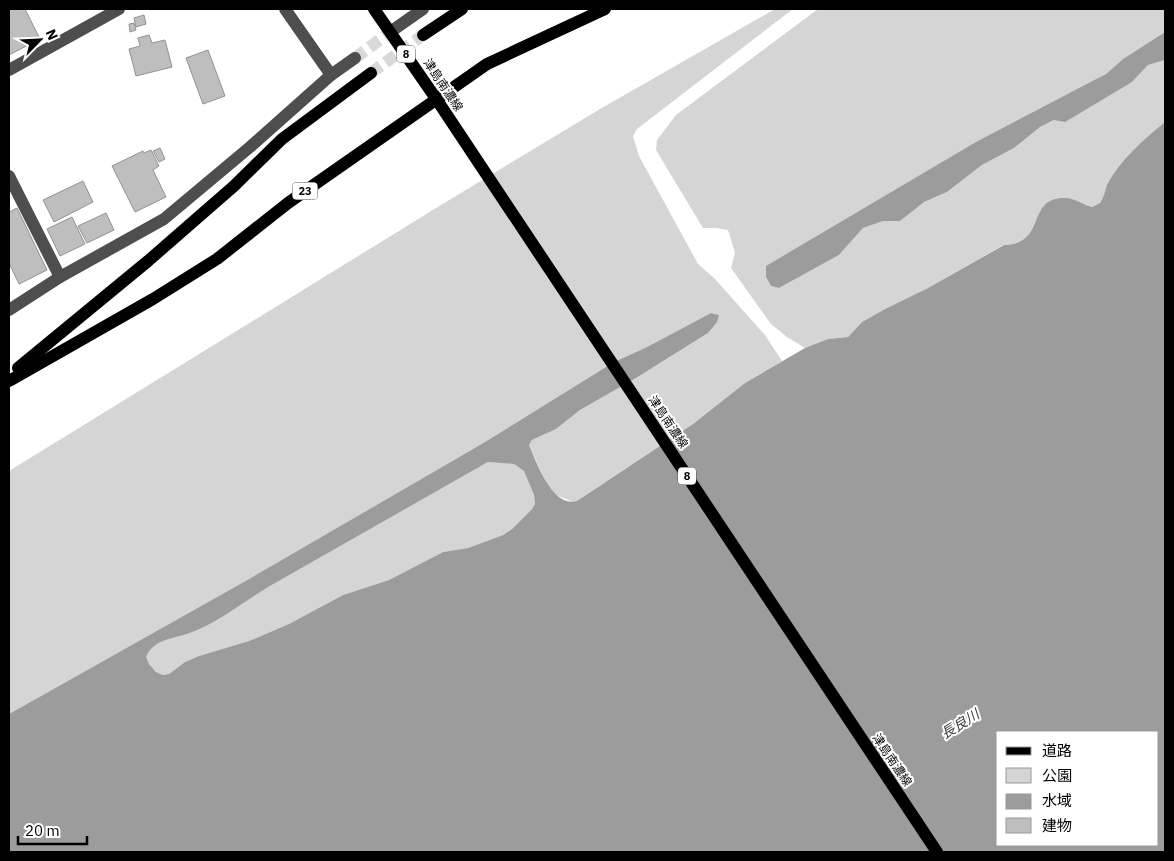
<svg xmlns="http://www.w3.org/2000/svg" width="1174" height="861" font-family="'IBM Plex Sans','Noto Sans JP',sans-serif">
<rect width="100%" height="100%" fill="#fff"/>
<g fill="#d5d5d5">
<path d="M775 9H793L637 129 633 136 639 156 698 264 715 279 765 335 782 361 745 383 693 424 577 501 573 502 556 495 547 485 529 445 532 440 556 429 580 410 636 378 708 333 719 315 711 313 647 347 614 362 485 442 249 579 9 714V471L441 205 600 109Z"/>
<path d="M818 9H1165V32L1123 59 1106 74 766 277 771 286 779 288 839 255 863 228 883 221 900 220 924 202 947 192 982 165 1014 148 1040 127 1132 82 1148 65 1165 60V122C1144 139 1120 160 1108 185 1105 191 1104 197 1100 203L1092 207C1083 205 1075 198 1066 198 1025 196 1048 244 1003 245L928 288 885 309 862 322 848 337 828 339 805 348 787 337 771 324 731 268 735 253 728 230 716 228H703L656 150 657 140 676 115Z"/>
<path d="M488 462 514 464 524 471 534 495 535 504 532 509 512 529 503 535 468 548 443 552 389 580 343 595 289 624 249 641 199 656 185 662 169 674 163 675 156 672 149 664 145 657C153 640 171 639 187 634 217 624 243 602 270 586Z"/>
</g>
<g fill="#9c9c9c" fill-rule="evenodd">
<path d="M1165 32V60L1148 65 1132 82 1065 122 1054 120 1040 127 1014 148 982 165 947 192 924 202 900 221H883L863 228 839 255 779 288 771 286 766 277V266L976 142 1106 74 1123 59Z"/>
<path d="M1165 122V852H9V714L249 579 485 442 614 362 647 347 711 313 719 315 717 322 708 333 636 378 580 410 556 429 532 440 529 445C537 463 552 508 577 501L693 424 745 383 805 348 828 339 848 337 862 322 885 309 928 288 1004 245C1048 244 1025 196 1066 198 1075 198 1083 205 1092 207L1100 203C1104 197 1105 191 1107 185 1120 160 1144 139 1165 122ZM488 462 514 464 524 471 534 495 535 504 532 509 512 529 503 535 468 548 443 552 389 580 343 595 289 624 249 641 199 656 185 662 169 674 163 675 156 672 149 664 146 657C153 640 171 639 187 634 217 624 243 602 270 586ZM998 732H1158V845H998Z"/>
</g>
<g fill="#bebebe" stroke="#929292">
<path d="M9 9H25L40 39 9 55Z"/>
<path d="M144 15 146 24 136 27 134 18Z"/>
<path d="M134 23 136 30 130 32 129 24Z"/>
<path d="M149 35 152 43 165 40 172 67 136 76 129 49 140 46 138 38Z"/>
<path d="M208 50 225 96 203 104 186 58Z"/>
<path d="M160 148 165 159 159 162 153 151Z"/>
<path d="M151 150 159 166 153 170 166 197 135 212 112 166 143 151 144 153Z"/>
<path d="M83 181 93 202 54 222 43 200Z"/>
<path d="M17 208 47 270 19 284 9 263V212Z"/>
<path d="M106 213 114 230 87 243 78 226Z"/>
<path d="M72 217 85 244 60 256 47 229Z"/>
</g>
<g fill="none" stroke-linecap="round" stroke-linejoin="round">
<path stroke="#d9d9d9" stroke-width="12" stroke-dasharray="12 6" stroke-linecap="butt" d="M355 58 393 30"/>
<path stroke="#d9d9d9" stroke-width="12" stroke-dasharray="12 6" stroke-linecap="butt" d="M371 73 423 35"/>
<g stroke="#4e4e4e" stroke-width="12">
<path d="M285 9 331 75"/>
<path d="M393 30 423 9"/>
<path d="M9 70 119 9"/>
<path d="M9 176 60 277"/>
<path d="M9 310 60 277 164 219 250 147 331 75 355 58"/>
</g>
<g stroke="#000" stroke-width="12">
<path d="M374 9 437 100 937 852"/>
<path d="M423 35 462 9"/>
<path d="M18 368 148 261 234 186 282 139 371 73"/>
<path d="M9 381 153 299 217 259 288 203 487 64 605 9"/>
</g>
</g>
<g text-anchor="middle" stroke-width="4" stroke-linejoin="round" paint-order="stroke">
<g fill="#fff" stroke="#4c4c4c" stroke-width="1">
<rect x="397" y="45.5" width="18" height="17" rx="4"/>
<rect x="292.5" y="182.5" width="25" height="17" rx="4"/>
<rect x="678" y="467.5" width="18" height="17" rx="4"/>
</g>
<g font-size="11" font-weight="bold" fill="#000">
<text x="406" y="58">8</text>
<text x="305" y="195">23</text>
<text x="687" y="480">8</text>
</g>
<g font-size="12" fill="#000" stroke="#fff">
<text transform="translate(443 85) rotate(56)" y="4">津島南濃線</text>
<text transform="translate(668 422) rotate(56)" y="4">津島南濃線</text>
<text transform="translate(892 760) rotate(56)" y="4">津島南濃線</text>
</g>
<g font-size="14" font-style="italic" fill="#3d3d3d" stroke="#fff">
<text transform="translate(960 724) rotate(-32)" y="5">長良川</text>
</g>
</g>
<rect width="1174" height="861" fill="none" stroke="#000000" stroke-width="20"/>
<rect x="996" y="731" width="162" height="115" fill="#ffffff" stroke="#999999"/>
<rect x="1006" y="747" width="25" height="8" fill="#000000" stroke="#999999"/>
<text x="1042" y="756" font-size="15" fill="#000000">道路</text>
<rect x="1006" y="768" width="25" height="15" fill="#d5d5d5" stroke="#999999"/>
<text x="1042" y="781" font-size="15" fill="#000000">公園</text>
<rect x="1006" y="794" width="25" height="15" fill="#9c9c9c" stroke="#999999"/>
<text x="1042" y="806" font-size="15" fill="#000000">水域</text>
<rect x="1006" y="818" width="25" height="15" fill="#bebebe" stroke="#999999"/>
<text x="1042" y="831" font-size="15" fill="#000000">建物</text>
<g transform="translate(40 40) rotate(66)" stroke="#ffffff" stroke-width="4" paint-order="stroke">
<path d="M0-4L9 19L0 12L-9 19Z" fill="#000000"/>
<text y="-8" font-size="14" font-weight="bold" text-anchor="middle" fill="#000000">N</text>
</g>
<path d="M18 836v8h69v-8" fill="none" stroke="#000000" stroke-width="2.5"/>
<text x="25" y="836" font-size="15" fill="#000000" stroke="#ffffff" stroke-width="4" paint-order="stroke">20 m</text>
</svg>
